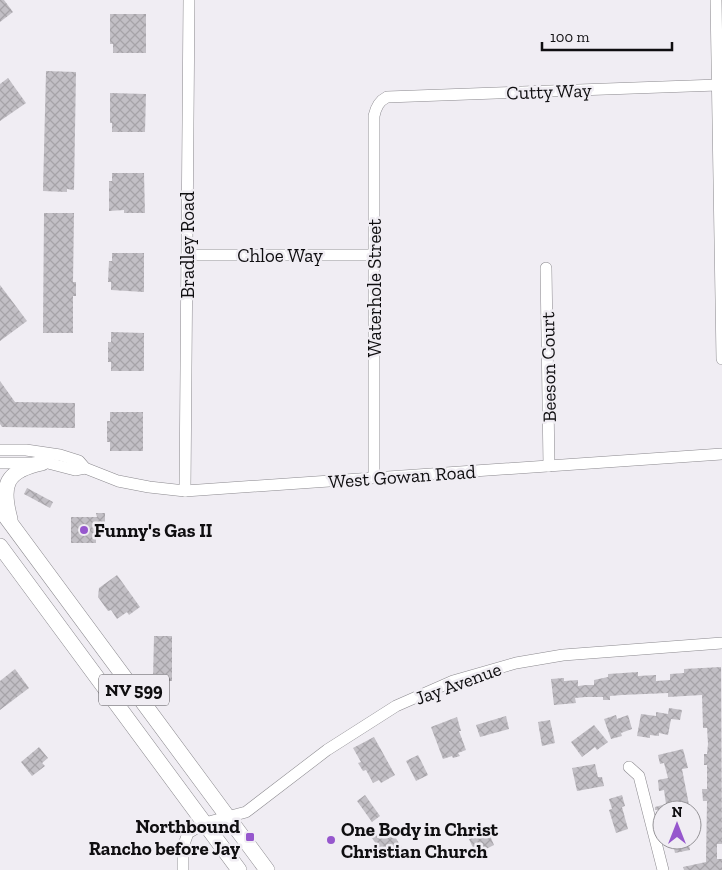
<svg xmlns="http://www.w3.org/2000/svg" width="722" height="870" font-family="'Zilla Slab',serif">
<defs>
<pattern id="building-cross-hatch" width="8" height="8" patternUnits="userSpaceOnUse" patternTransform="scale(1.25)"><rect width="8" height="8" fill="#c2bfc5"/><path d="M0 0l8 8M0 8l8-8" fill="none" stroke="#a6a3a8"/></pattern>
</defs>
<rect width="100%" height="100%" fill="#f0edf3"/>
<g fill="url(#building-cross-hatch)">
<path d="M0 0H4L13 12 0 22Z"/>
<path d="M110 14H146V53H113V44H110Z"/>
<path d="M46 71 76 72 74 190 67 189V192L43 191Z"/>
<path d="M8 78 26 103 0 121V84Z"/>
<path d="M110 93 146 94 145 132H112V123H110Z"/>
<path d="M112 173H144L145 213H124V210L109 211V181H112Z"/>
<path d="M44 213H74L73 282H76V296H73V333H43Z"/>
<path d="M112 253H144V292L111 290V282H108L109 261H112Z"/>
<path d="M0 285 27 321 0 341Z"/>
<path d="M111 332 144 333V371H111V362H108V342H111Z"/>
<path d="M0 381 15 402 75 403V428L2 427 0 424Z"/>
<path d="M110 412H143V451H110V442H107V421H110Z"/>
<path d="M27 488 53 502 50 508 24 494Z"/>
<path d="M96 513H105V534H96V543H71V517H97Z"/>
<path d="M117 575 140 607 129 615 127 612 117 619 111 610 108 611 98 597 99 588Z"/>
<path d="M154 636H172V681H153Z"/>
<path d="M721 667 722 844H717V859H722V870H684L683 867 706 862 707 801H703L702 789H707V765H704V754H707L708 744 707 728H703L702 695 668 697V693L622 695 610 696V700H603V697H585L575 698 576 703 554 705 551 679 564 678V681L578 680V686L586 685H594V680L608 677V674L638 672V676L656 675V681L670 680V674L684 673V669Z"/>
<path d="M15 669 29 688 0 710V681Z"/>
<path d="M669 708 682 710 680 720 671 719 668 735 659 733V736L650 735V738L637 736 641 714 656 716V712L668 714Z"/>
<path d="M616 715 617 719 628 715 632 729 621 733 622 736 611 739 604 719Z"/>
<path d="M506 716 509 729 480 737 476 725Z"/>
<path d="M457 717 461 731H459L466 750 458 753 460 756 453 758 452 756 443 759 431 727Z"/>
<path d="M550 720 555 743 542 746 538 722Z"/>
<path d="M594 725 608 742 597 750 595 747 582 757 571 742Z"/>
<path d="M374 737 395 775 381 783 379 780 373 783 366 770 363 771 358 763 361 762 353 748Z"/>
<path d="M39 747 48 758 42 763 45 766 32 776 21 762Z"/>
<path d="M683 749 688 768 682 769 690 810H655V807L666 804 664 790 659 791 658 780 668 778 664 763 660 764 658 755Z"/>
<path d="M418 755 428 775 416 781 406 761Z"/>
<path d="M595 764 598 777H602L604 786 577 791 572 768Z"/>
<path d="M365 795 380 816 372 822 357 801Z"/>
<path d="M622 795 625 806 622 807 628 829 616 833 609 810 612 809 609 799Z"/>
<path d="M389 827 402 848 386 859 372 838Z"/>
<path d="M488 831 494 845 482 851 481 847 474 850 469 839Z"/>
<path d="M672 840H688L690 850 675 853Z"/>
</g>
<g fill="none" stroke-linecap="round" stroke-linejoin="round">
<defs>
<g id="minor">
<path d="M716 0 722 359"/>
<path d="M187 255H374"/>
<path d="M546 268 549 466"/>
<path d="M0 450H26L60 455 79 461 85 468 118 481 149 487 185 491 722 454"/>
<path d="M0 463H48L75 470 85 468"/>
<path d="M374 477V116C376 107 379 101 387 97L718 85"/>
<path d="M185 491 189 0"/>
<path d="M629 767 639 776 663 870"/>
<path d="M183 870V847L188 833 205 823 246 812 327 750 396 706 453 681 516 663 563 655 722 643"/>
</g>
<g id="major">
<path d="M0 509 267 870"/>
<path d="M10 519C1 485 5 471 42 463"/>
<path d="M0 546 239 870"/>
</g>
</defs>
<use href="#minor" stroke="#8b898e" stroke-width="12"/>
<use href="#major" stroke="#8b898e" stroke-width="16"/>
<use href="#minor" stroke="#fff" stroke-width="11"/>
<use href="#major" stroke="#fff" stroke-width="15"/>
</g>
<g fill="#9657cd" stroke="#f0edf3" stroke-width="2">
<circle cx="84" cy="530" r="5"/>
<rect x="245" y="832" width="10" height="10" rx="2.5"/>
<circle cx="331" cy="840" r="5"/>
</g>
<g text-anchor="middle" stroke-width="5" stroke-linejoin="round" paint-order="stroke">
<rect fill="#f0edf3" stroke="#525154" stroke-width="1" x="99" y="674.5" width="70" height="31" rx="4"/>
<g font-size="18" font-weight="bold" fill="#0f0e10">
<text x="134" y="696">NV 599</text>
</g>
<g font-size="19" fill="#0f0e10" stroke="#f0edf3">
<text transform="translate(549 91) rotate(-2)" y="7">Cutty Way</text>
<text transform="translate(187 245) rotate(-90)" y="7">Bradley Road</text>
<text x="280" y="262">Chloe Way</text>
<text transform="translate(374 288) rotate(-90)" y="7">Waterhole Street</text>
<text transform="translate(548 367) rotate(-91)" y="7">Beeson Court</text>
<text transform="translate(402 476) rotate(-4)" y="7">West Gowan Road</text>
<text transform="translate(458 683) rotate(-20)" y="7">Jay Avenue</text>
</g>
<g font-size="19" font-weight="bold" fill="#0f0e10" stroke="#f0edf3" text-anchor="start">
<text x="94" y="537">Funny's Gas II</text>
<text x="240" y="833" text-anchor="end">Northbound<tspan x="240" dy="22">Rancho before Jay</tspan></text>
<text x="341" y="836">One Body in Christ<tspan x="341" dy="22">Christian Church</tspan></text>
</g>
</g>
<g transform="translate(677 825)"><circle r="24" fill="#f0edf3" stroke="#969498"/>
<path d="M0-4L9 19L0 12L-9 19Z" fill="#9657cd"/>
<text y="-8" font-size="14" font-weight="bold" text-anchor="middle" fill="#0f0e10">N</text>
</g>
<path d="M542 42v8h130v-8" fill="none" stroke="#0f0e10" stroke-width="2.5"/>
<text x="550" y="42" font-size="15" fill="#0f0e10" stroke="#f0edf3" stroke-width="4" paint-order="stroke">100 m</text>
</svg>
